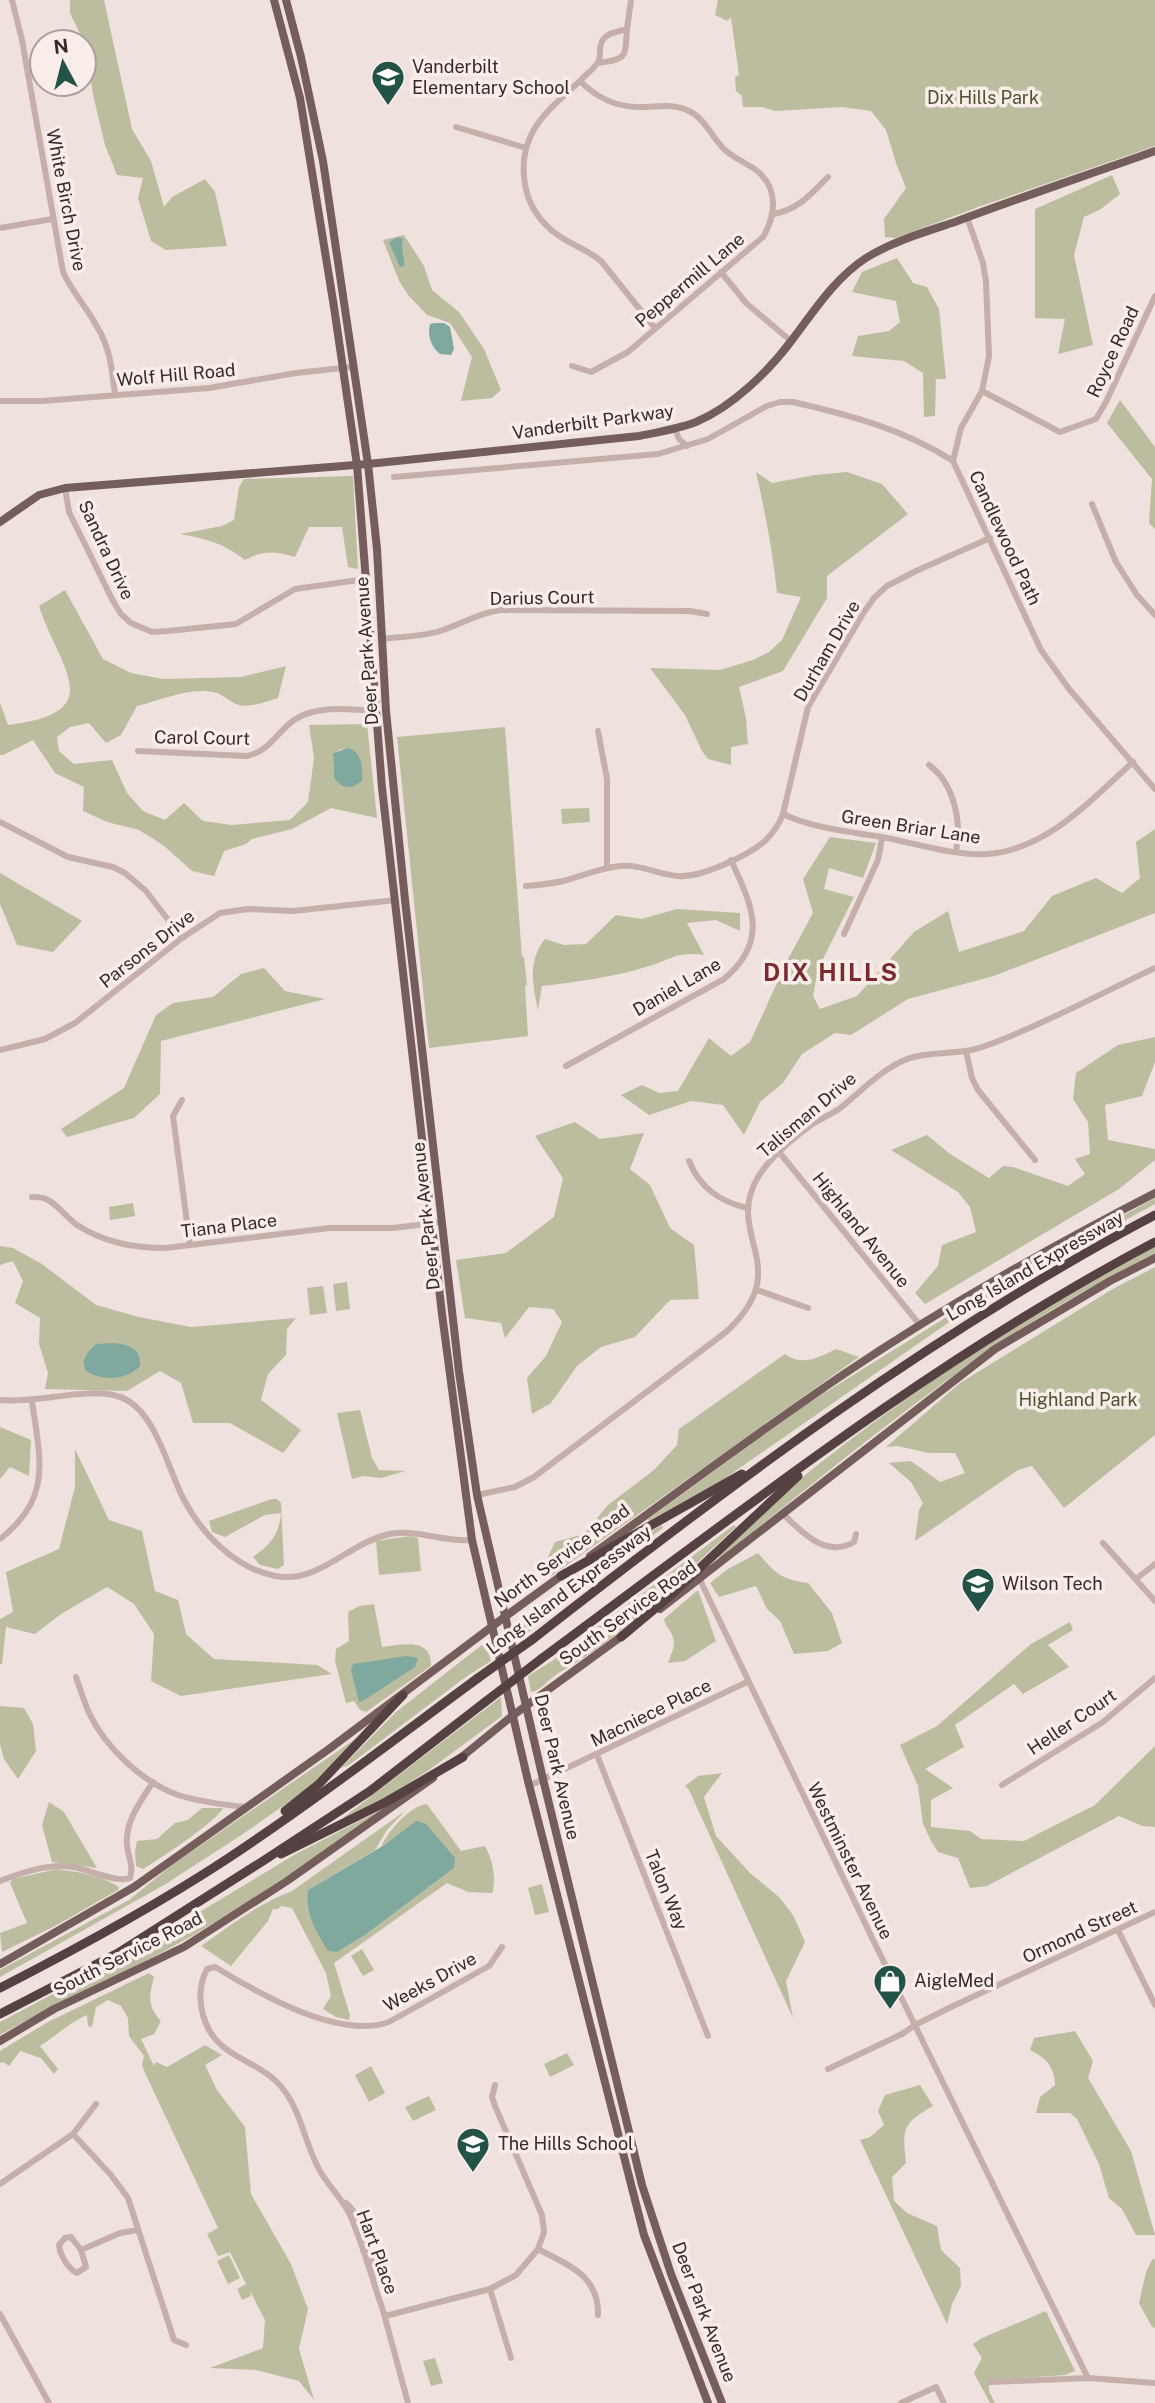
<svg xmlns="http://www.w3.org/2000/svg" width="1155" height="2403" font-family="'Public Sans',sans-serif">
<rect width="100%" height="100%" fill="#efe1dd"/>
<g fill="#bcbd9f" fill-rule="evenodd">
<path d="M70 0H104L132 129 151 161 164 207 172 197 205 179 215 192 227 246 166 250 151 241 138 198 143 178 117 175 105 145 94 99 84 42 70 13Z"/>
<path d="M718 0H1155V146L981 206 896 238 885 237 884 219 906 188 896 163 886 130 871 111 842 107 775 111 762 107H743L742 96 736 91 735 77 739 75 731 18 727 21 715 15Z"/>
<path d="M1112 175 1120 194 1101 209 1084 217 1074 255 1093 345 1058 354 1065 319 1035 318V209Z"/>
<path d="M404 235 424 266 432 290 459 312 484 349 501 390 492 398 461 401 472 357 450 323 427 315 409 296 399 281 383 240Z"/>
<path d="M897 258 913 283 927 287 939 309 946 379H936L935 416 924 417 923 373 904 361 852 356 858 336 889 331 900 322 896 301 852 292 862 272Z"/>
<path d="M1120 400 1155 447V529L1149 523 1152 479 1107 423Z"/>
<path d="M756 472 772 483 815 475 847 472 882 484 908 514 827 576V598L783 671 739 687 746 718 748 744 731 747V765L708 759 702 751 685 715 650 668 720 670 753 660 769 652 782 640 801 597 777 593C773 553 765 512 756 472Z"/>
<path d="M353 476 358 569 348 567 342 527H309L295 557C275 551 263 550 245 560 223 543 207 539 180 534L222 526 234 520 239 487 244 479Z"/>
<path d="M65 590 103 659 131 673 163 679 241 677 286 666 278 698C265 702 249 709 236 704 229 701 223 695 217 693 190 686 163 700 137 706L121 735 106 743 89 723 70 727 57 737 59 751 74 764 112 760 127 793 143 811 165 820 184 803 203 821 232 825 290 820 308 802 314 758 309 725 367 724 377 818 331 808 292 829 252 839 246 844 224 851 214 876 192 871 163 845 139 830 107 822 83 811 84 787 55 773 33 740 3 755H0V703L8 725C111 713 59 668 39 606ZM342 749 361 763 362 781 334 778 333 753Z"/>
<path d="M505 727 522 957H524L527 985 525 986 528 1036 429 1048 397 737Z"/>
<path d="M589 808 590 822 562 824 561 809Z"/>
<path d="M1155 829V913L994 976 908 999 851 1035 835 1033 802 1054 783 1083 760 1102 744 1135 723 1105 691 1101 649 1115 621 1095 642 1085 659 1093 678 1091 709 1038 731 1056 750 1042 788 959 813 913 803 879 830 837 876 843 863 878 829 868 824 889 854 897 818 969 813 996 820 1009 857 996 914 932 948 911 959 952 1024 931 1052 896 1096 878 1122 893 1140 878 1136 842Z"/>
<path d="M0 873 82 921 53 952 17 945 0 904Z"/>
<path d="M677 909 740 913V931L716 920 687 923 704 955C676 951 671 960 646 967 613 977 577 982 542 986L538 1010C533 984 527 962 545 939L564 945 586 944 616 915 641 919Z"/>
<path d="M264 968 285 991 325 999 161 1041 160 1094 134 1118 67 1137 61 1129 124 1088 156 1015 173 1003 213 997 241 974Z"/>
<path d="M1155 1037V1062L1142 1096 1105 1105 1108 1140 1155 1149V1160L1119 1189 925 1304 915 1293 938 1266 942 1245 976 1232 970 1207 958 1192 891 1150 927 1135 950 1154 989 1178 1003 1166 1013 1167 1068 1186 1085 1174 1075 1159 1090 1154 1088 1122 1073 1099 1076 1073 1118 1045Z"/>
<path d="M575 1122 600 1139 644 1133 630 1169 650 1185 670 1228 694 1245 699 1299 670 1300 635 1337 601 1347 577 1366 551 1403 532 1414 527 1378 546 1356 562 1322 553 1309 529 1307 505 1338 501 1323 465 1318 456 1260 506 1253 554 1217 563 1178 535 1136Z"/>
<path d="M1155 1198V1204L1014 1281 955 1318 724 1479 649 1521 648 1519 805 1405 1011 1277Z"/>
<path d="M133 1203 135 1216 110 1220 109 1207Z"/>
<path d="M0 1246 13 1248 42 1264 96 1305 139 1317 191 1327 296 1318 287 1329 286 1355 268 1374 261 1400 301 1430 283 1453 230 1423H193L181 1383 160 1371 127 1391 45 1389 48 1373 39 1344 40 1318 15 1303 23 1281 13 1261 0 1265Z"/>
<path d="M1155 1247V1254C1111 1277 1067 1299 1025 1327 918 1396 819 1479 720 1558L717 1556C740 1534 763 1511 787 1490 898 1397 1027 1316 1155 1247Z"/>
<path d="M1155 1267V1435L1064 1508 1032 1466 1018 1470 915 1541 919 1510 923 1503 911 1482 889 1463 911 1461 940 1482 965 1473 955 1453H929L898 1446 886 1447 960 1383 1111 1290Z"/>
<path d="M347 1282 350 1309 336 1311 333 1284Z"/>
<path d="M323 1286 327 1313 310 1315 307 1288Z"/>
<path d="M836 1349 859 1357 550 1577 547 1559 555 1542 584 1534 608 1505 654 1470 677 1445 679 1429 785 1354C802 1367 820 1357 836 1349Z"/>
<path d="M360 1410 372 1458 379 1470 405 1471 381 1478 363 1476 352 1479 337 1413Z"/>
<path d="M0 1427 31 1440 29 1476 10 1467 0 1479Z"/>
<path d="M75 1449 109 1520 142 1531 155 1591 178 1600 186 1634 214 1659 317 1665 332 1674 181 1696 151 1681 154 1634 134 1604 107 1587 61 1614 35 1634 6 1627 2 1664H0V1619L13 1612 6 1572 59 1549 75 1487Z"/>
<path d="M272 1499H277L281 1503 284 1565 278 1569 260 1565 253 1557C271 1544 279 1535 281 1513L265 1515 225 1537 212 1532 209 1521Z"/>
<path d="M662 1525 663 1528 547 1616 520 1640 516 1627 519 1621 593 1564Z"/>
<path d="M734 1525 736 1527C679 1578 624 1637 557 1674 548 1680 542 1690 531 1692L528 1676 552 1661Z"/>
<path d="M410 1536 418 1538 421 1571 379 1575 376 1541Z"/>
<path d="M758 1553C776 1574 781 1579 808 1583L832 1613 842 1643 828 1651 794 1654 780 1621 767 1609 756 1586 719 1597 710 1583 728 1569Z"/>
<path d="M698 1590 716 1641 685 1661 668 1663C671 1654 677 1644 672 1635 669 1628 665 1626 664 1619Z"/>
<path d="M374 1604 382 1647C401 1645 432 1636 431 1666L366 1712 360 1710 354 1701 346 1703 335 1661 336 1649 349 1641 348 1612 359 1606Z"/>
<path d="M1070 1622 1073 1630 1048 1645 1069 1667 1023 1694 1014 1684 955 1725 964 1747 925 1769 953 1788 931 1800V1827L970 1831 981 1839 1024 1841 1095 1805 1155 1746V1827L1142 1826 1119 1816 987 1886 970 1888 958 1858 938 1852 931 1841 923 1824 918 1786 900 1745 937 1726 1031 1644Z"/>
<path d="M483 1644 487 1647 491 1661 467 1676 349 1765 341 1768 396 1712Z"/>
<path d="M501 1697 502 1716 429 1770 376 1804 345 1819 344 1817Z"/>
<path d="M0 1706 24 1708 33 1724 36 1751 18 1779 4 1759 0 1744Z"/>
<path d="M364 1733 316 1783 243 1834 164 1885 0 1977V1970L129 1900 172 1865Z"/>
<path d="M722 1773 704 1797 716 1836 750 1873 779 1897 793 1915 805 1942 786 1981 793 2018 689 1790 685 1786 698 1776Z"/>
<path d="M49 1802 64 1812 97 1868 52 1862 42 1825Z"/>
<path d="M392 1804C320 1854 248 1905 172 1947 115 1978 56 2003 0 2035V2022L140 1948 294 1855Z"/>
<path d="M427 1804 461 1851 485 1846C492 1858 497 1879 492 1893L468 1892 447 1883 334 1963 350 2015 349 2020 336 2017 323 2009 331 1996 326 1973 292 1908 281 1906 278 1909H273L268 1921 231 1966 201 1946C230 1926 259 1903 292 1891L405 1811 387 1830 375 1850 308 1890 337 1952 365 1935 454 1868 386 1844 381 1846C390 1830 408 1807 427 1804Z"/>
<path d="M202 1808H223C216 1822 160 1859 143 1869L136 1866 135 1851 137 1841 157 1839 175 1823 188 1820Z"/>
<path d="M57 1869C78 1872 101 1875 119 1887L118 1890 57 1925 2 1952 0 1933 27 1923 10 1883 13 1879Z"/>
<path d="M542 1884 549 1912 535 1915 528 1888Z"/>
<path d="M362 1949 374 1970 363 1976 351 1956Z"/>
<path d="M149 1973 154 1977C149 1996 147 2006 161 2021L154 2034 141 2039 154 2066 156 2062 167 2067 205 2045 222 2055 205 2065 217 2090 245 2127 251 2194 291 2264 308 2309 299 2349 314 2400 299 2381 256 2370 210 2368 263 2348 265 2320 250 2291 251 2296 242 2300 237 2289 246 2284 230 2252 218 2256 207 2234 218 2228 146 2075 142 2065 144 2056 129 2036 128 2018 121 2006 108 2000 96 2007 92 2027 88 2026 87 2015C70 2022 56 2036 40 2046L58 2069 54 2074 41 2058 20 2051 9 2066 3 2062 0 2063V2051L48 2022Z"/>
<path d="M1075 2031 1093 2061 1088 2078 1131 2151 1155 2235H1136L1122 2209 1109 2198 1099 2164 1077 2119 1070 2113H1036L1040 2097 1055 2085C1054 2066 1047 2059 1030 2050L1034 2038Z"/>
<path d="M567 2053 574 2065 550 2077 544 2064Z"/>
<path d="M371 2066 385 2093 369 2102 355 2075Z"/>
<path d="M920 2085 933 2106C903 2123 902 2128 906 2163L892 2177 894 2201 907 2213 937 2226 941 2250 960 2268 961 2286 952 2304 947 2324 860 2140 870 2137 884 2125 878 2111 885 2095Z"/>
<path d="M429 2096 436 2110 413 2121 405 2107Z"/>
<path d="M229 2255 240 2278 228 2284 217 2261Z"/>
<path d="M1153 2258 1155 2260V2328L1152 2327 1139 2303 1146 2272Z"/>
<path d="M1046 2311 1075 2371 1065 2375 989 2380V2391L995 2403H990L974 2373 982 2358 973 2344 982 2338Z"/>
<path d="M435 2358 443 2383 431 2386 423 2361Z"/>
</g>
<g fill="#7fa99f">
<path d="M398 237 403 239C400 248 405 257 404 266L400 267 389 242Z"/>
<path d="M435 323H444L450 327 454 349 451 355 440 354C431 347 427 335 430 324Z"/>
<path d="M349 748C362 753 363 768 362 781L352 787 342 786 334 778 333 753Z"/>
<path d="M112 1343C128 1344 141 1348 140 1366 126 1381 103 1381 86 1371L83 1362 88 1352 96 1344Z"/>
<path d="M406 1656 418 1658 415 1667 363 1701 359 1702 351 1670 353 1664Z"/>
<path d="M416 1821 426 1824 455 1858 454 1868 365 1935 337 1952 328 1951C316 1931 305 1914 308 1890L386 1844Z"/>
</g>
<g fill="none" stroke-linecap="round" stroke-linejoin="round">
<g stroke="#c6afaa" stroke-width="6">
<path d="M12 0 22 40 63 272C72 292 86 306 96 325 110 346 112 370 115 395"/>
<path d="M627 29 631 0"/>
<path d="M598 63C628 59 625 57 627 29 617 32 604 33 601 44 599 49 601 55 599 60 596 68 586 74 581 80 567 93 550 107 539 122 516 153 519 199 547 226 562 242 584 247 601 261L655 328"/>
<path d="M456 127 526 148"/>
<path d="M774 214C799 209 811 194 828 177"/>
<path d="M0 228 52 219"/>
<path d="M721 272 746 303 791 341"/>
<path d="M572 366 591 372 628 352 763 237C776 215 779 188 756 170 746 163 734 158 725 150 712 138 705 118 689 111 674 103 658 107 642 107 616 108 597 98 580 81"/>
<path d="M982 391 1060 432 1096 419 1106 402 1155 296"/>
<path d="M0 401H42L209 388 296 373 352 367"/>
<path d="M675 429 679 439 687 446"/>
<path d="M953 461 961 428 982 391 989 356 986 282 983 263 967 217"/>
<path d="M394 477 658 454 708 439 767 406 780 402H793C849 415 904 429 953 461L1041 650 1069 689 1155 789"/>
<path d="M65 488 69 512 113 601 121 614 131 623 152 632 168 631 236 624 295 589 366 579"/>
<path d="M1092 504 1116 562 1137 595 1155 615"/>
<path d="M382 639C403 636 424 637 443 630 463 623 479 613 500 610L690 611 707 614"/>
<path d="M598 731 607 779V868"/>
<path d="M138 751 247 756C270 751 276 733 294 720 315 705 351 709 375 711"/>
<path d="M929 765C954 783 962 822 956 851"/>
<path d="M783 814C814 829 853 832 887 838 917 844 956 856 987 854 1047 850 1091 800 1133 762"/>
<path d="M0 822 68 857 113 867 125 873 146 891 182 938"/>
<path d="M526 886C538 885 551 884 563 881 582 876 600 868 620 866 640 864 657 874 677 876 701 878 747 856 765 841 773 833 779 825 783 814L808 707 864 612 874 598 887 586 916 571 990 538"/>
<path d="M844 934 878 860 882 838"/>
<path d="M0 1050 45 1039 75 1023 182 938 220 913 248 909 293 911 396 900"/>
<path d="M966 1051 972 1078 978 1090 1035 1160"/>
<path d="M566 1066 724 979C770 940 752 906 731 860"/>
<path d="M182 1100 173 1116 190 1245"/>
<path d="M779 1152 920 1325"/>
<path d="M689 1161C700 1188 719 1201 747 1208"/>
<path d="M32 1197C37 1197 44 1197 48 1200 59 1206 67 1218 77 1225 105 1243 134 1248 166 1248L329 1228H393L442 1222"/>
<path d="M757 1290 808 1308"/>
<path d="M0 1400C35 1404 86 1387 117 1396 155 1406 167 1468 184 1500 202 1534 235 1568 275 1576 317 1584 345 1547 382 1536 415 1526 440 1543 472 1540"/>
<path d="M477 1495 515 1487 534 1477 726 1332C797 1267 723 1236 758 1177 771 1156 792 1139 811 1125 820 1119 830 1115 839 1109 862 1091 880 1070 907 1059 926 1052 945 1054 965 1051 975 1050 986 1046 996 1042 1050 1021 1102 993 1155 968"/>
<path d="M782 1513C801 1531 825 1559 854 1542L856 1534"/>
<path d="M0 1539C53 1498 40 1459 32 1401"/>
<path d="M1103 1543 1155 1601"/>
<path d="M1136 1579 1155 1564"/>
<path d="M700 1580 876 1946 1088 2378"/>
<path d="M76 1677C80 1689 84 1701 89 1713 106 1748 142 1782 178 1795 201 1802 224 1805 247 1807"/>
<path d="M597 1755 708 2036"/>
<path d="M1002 1785 1103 1722 1155 1678"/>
<path d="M529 1786 747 1682"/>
<path d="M0 1881C20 1873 43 1865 65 1866 84 1866 114 1884 130 1878 134 1866 128 1857 127 1845 125 1821 141 1801 153 1782"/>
<path d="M1118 1930 1155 2005"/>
<path d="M828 2069 902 2034 915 2025 951 2007 1155 1912"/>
<path d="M73 2134 111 2175 128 2198 174 2340 186 2345"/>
<path d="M0 2184 73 2134 96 2104"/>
<path d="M346 2203C366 2221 369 2251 375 2276"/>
<path d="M538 2249C568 2265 599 2275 598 2315"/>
<path d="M81 2250 86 2267 77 2273C68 2269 60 2255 59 2245L65 2238 71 2237 81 2250 120 2233 138 2230"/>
<path d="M490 2289 511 2358"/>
<path d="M0 2314 49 2403"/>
<path d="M384 2314 408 2403"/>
<path d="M385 2316C373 2283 364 2247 350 2215 342 2198 329 2187 320 2171 305 2145 302 2113 283 2089 263 2062 226 2060 209 2030 199 2011 197 1988 207 1969L215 1967C258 1993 338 2040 389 2022L489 1966 502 1947"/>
<path d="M385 2316 490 2289 516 2275 538 2249 544 2232 542 2215 495 2106 492 2097 495 2085"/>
<path d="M990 2382 1088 2378 1155 2383"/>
<path d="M901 2403 936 2387 944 2403"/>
</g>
<g stroke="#755d5c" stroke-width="8">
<path d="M274 0 300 98 334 307 357 465 382 788 442 1314 472 1540 528 1781 644 2235 708 2403"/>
<path d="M286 0 301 57 323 161 368 464 377 549 386 711 405 900 459 1372 477 1495 543 1779 642 2185 671 2274 722 2403"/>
<path d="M0 522 39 495 65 488 368 464 639 436C659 432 678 429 696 422 732 407 769 371 792 340 814 311 835 278 866 258 893 241 925 232 955 222 1021 197 1088 175 1155 151"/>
<path d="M590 1556C674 1495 758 1432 844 1374 942 1308 1050 1247 1155 1193"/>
<path d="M660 1609 995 1349 1110 1281 1155 1258"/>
<path d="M458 1760 512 1716 626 1633"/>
<path d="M0 1964 134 1887 329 1749 506 1616 565 1573"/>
<path d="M0 2041 54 2009 184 1947 287 1881 433 1778"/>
</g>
<g stroke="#554141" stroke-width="9">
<path d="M561 1576 742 1474"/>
<path d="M621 1637 670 1596 798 1476"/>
<path d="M533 1639C731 1484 932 1333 1155 1215"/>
<path d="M541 1659C740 1512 935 1358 1155 1242"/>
<path d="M285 1811 319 1784 403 1695"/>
<path d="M281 1854 386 1802 463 1757"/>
<path d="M0 1988C78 1948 154 1907 227 1859 313 1802 395 1739 478 1678"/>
<path d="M0 2014 118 1953 263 1861 370 1791 485 1702"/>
</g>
<g stroke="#554141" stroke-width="9">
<path d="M478 1678 533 1639"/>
<path d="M485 1702 541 1659"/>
</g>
</g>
<defs>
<symbol id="school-pin" viewBox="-11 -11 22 30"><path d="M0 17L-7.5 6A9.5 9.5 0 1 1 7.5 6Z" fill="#235247" stroke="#f8ede9"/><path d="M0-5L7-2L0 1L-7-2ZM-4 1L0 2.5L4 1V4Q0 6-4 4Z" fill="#fff"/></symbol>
<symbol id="shop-pin" viewBox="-11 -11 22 30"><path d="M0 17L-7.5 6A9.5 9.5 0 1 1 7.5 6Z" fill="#235247" stroke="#f8ede9"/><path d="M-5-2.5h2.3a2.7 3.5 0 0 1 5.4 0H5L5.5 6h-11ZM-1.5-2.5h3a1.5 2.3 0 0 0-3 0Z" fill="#fff"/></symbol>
</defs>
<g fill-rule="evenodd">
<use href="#school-pin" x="369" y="58" width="38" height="52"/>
<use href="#school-pin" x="959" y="1565" width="38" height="52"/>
<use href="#shop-pin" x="871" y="1962" width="38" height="52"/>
<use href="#school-pin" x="454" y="2125" width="38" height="52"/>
</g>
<g text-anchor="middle" stroke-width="7" stroke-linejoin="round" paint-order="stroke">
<g font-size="18" fill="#352929" stroke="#f8ede9" text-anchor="start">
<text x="412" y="73">Vanderbilt<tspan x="412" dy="21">Elementary School</tspan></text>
<text x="1002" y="1590">Wilson Tech</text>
<text x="914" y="1987">AigleMed</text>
<text x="498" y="2150">The Hills School</text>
</g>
<g font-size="18" fill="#4e502f" stroke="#f8ede9">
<text x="983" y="104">Dix Hills Park</text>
<text x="1078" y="1406">Highland Park</text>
</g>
<g font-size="18" fill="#352929" stroke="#f8ede9">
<text transform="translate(66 200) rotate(79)" y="6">White Birch Drive</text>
<text transform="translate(690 280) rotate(-40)" y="6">Peppermill Lane</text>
<text transform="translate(1113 352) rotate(-65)" y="6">Royce Road</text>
<text transform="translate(176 375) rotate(-5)" y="6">Wolf Hill Road</text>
<text transform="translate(593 422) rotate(-8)" y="6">Vanderbilt Parkway</text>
<text transform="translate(1005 538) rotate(65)" y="6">Candlewood Path</text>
<text transform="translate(106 550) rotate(65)" y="6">Sandra Drive</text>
<text transform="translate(542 598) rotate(-1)" y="6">Darius Court</text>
<text transform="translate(367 651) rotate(-94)" y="6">Deer Park Avenue</text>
<text transform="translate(827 651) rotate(-60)" y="6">Durham Drive</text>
<text transform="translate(202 738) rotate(1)" y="6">Carol Court</text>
<text transform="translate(911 827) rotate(9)" y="6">Green Briar Lane</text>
<text transform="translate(147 949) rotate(-38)" y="6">Parsons Drive</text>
<text transform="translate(677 987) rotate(-30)" y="6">Daniel Lane</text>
<text transform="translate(807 1115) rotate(-40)" y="6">Talisman Drive</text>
<text transform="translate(426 1216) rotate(-96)" y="6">Deer Park Avenue</text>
<text transform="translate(229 1226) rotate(-7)" y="6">Tiana Place</text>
<text transform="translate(861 1230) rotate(51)" y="6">Highland Avenue</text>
<text transform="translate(1035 1266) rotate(-30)" y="6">Long Island Expressway</text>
<text transform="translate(562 1556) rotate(-36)" y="6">North Service Road</text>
<text transform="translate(569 1590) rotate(-37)" y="6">Long Island Expressway</text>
<text transform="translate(628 1613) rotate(-36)" y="6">South Service Road</text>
<text transform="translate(651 1713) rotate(-26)" y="6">Macniece Place</text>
<text transform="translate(1072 1722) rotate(-34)" y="6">Heller Court</text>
<text transform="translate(557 1767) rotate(77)" y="6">Deer Park Avenue</text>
<text transform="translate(850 1861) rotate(64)" y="6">Westminster Avenue</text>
<text transform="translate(666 1890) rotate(68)" y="6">Talon Way</text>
<text transform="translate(1080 1932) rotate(-25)" y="6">Ormond Street</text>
<text transform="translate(128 1954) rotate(-27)" y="6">South Service Road</text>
<text transform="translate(430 1982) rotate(-29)" y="6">Weeks Drive</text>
<text transform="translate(377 2252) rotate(70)" y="6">Hart Place</text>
<text transform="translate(704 2312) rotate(69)" y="6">Deer Park Avenue</text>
</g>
<g font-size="24" font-weight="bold" letter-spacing="2" fill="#7b2b30" stroke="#f8ede9">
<text x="831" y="981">DIX HILLS</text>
</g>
</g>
<g transform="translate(63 63) rotate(353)"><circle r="33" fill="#f8ede9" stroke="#aa9f9c" stroke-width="2"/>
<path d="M0-5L12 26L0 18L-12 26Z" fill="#235247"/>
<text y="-10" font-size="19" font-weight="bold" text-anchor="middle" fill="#352929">N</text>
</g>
</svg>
